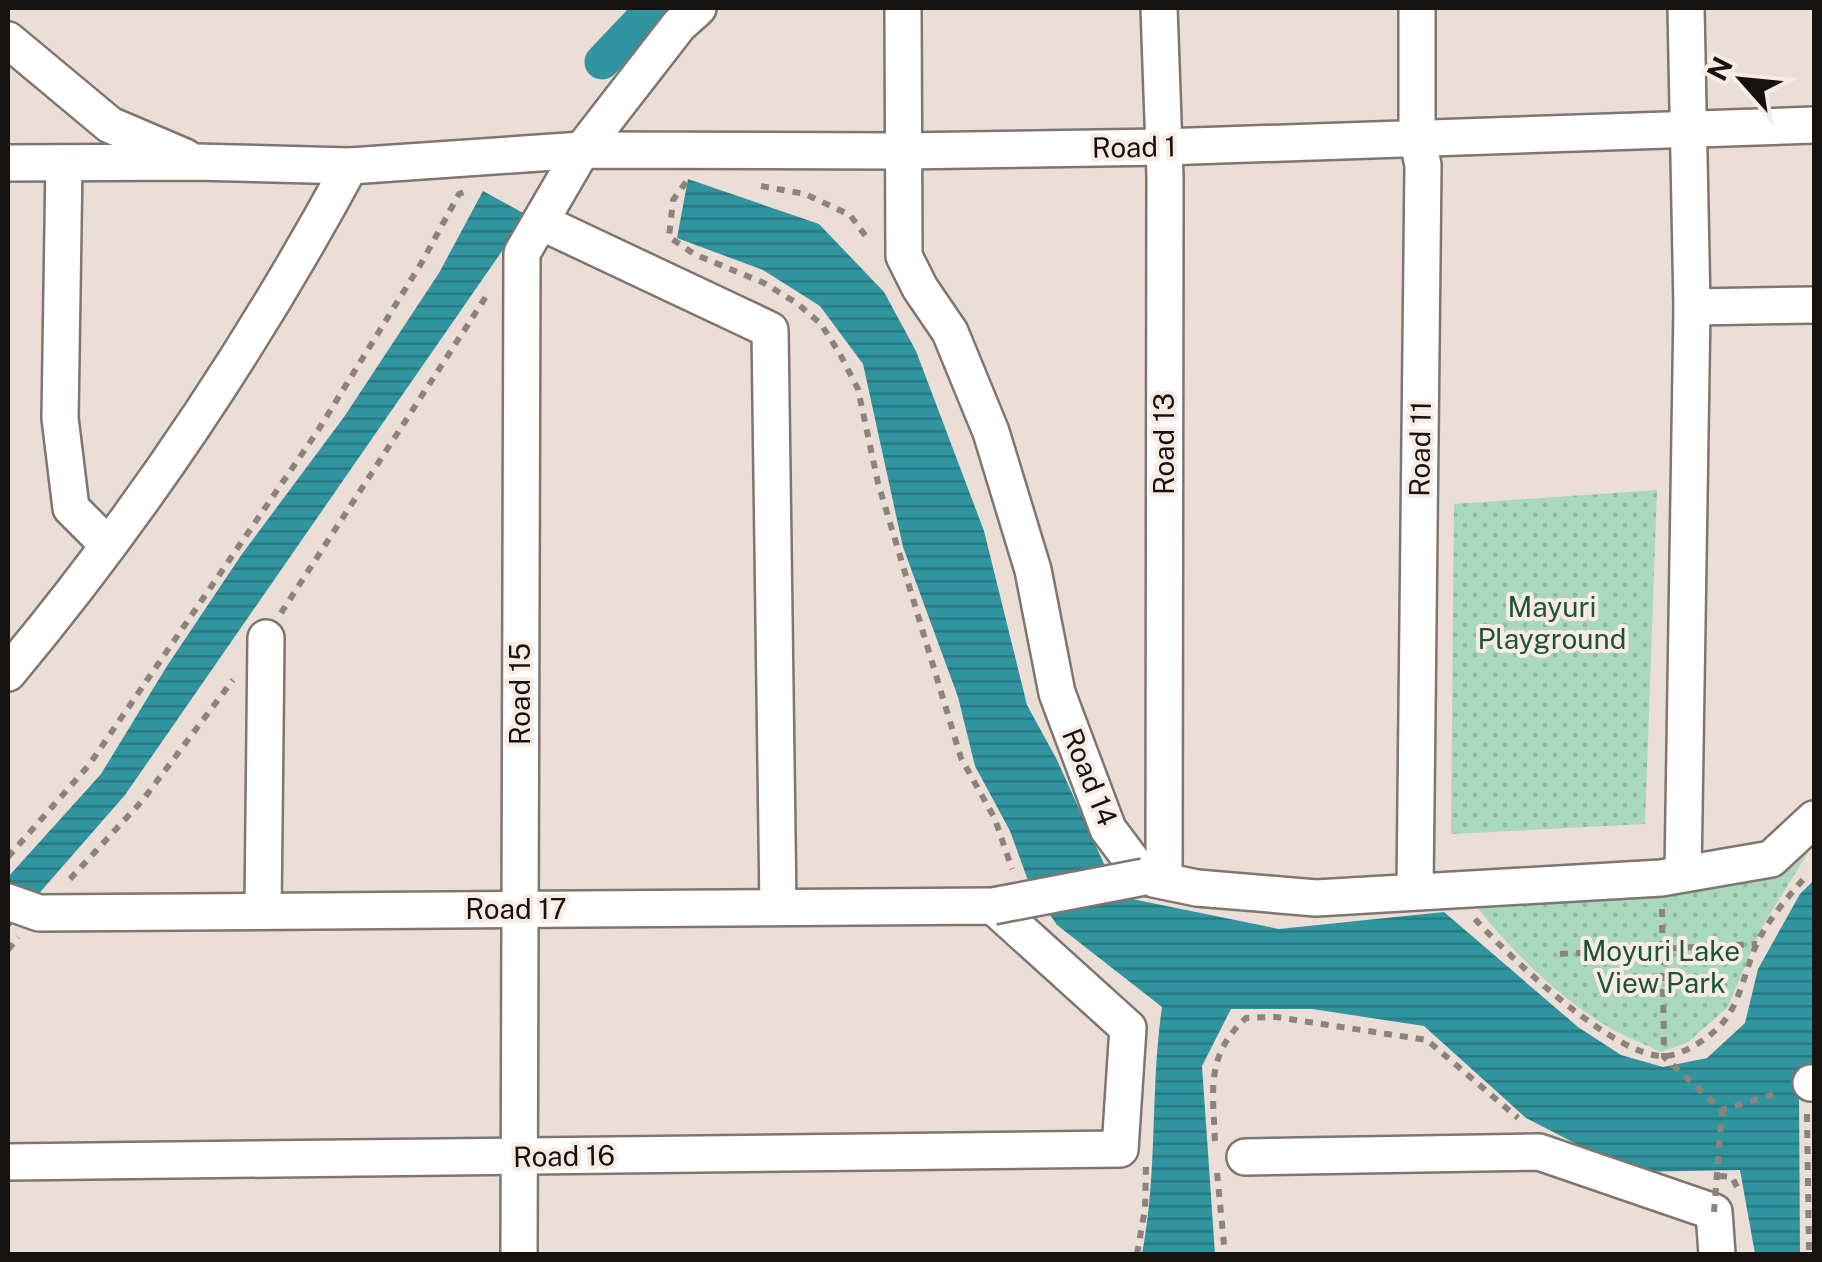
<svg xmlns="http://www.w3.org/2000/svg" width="1822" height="1262" font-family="'Public Sans',sans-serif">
<defs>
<pattern id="park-dots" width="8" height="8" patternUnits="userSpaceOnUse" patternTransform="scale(2.5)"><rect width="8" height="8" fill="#a9d8be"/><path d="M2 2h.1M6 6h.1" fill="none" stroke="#91b8a2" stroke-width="1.8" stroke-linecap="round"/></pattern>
<pattern id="water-rules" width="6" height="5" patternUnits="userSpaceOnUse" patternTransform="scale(2.5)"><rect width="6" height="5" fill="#30959f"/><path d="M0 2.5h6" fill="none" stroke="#287880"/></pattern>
</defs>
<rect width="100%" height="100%" fill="#eaded7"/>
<g fill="url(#park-dots)">
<path d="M1657 490 1645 824 1451 834 1454 504Z"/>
<path d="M1814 843 1763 925 1727 1008 1688 1042 1662 1052C1646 1045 1628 1038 1612 1029 1560 1000 1509 948 1473 902L1682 893Z"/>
</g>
<g fill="url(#water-rules)">
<path d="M688 179 819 224 884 292 916 351 984 531 1027 705 1057 760 1105 866 1132 899 1279 929 1444 912 1578 1027 1621 1055 1663 1067 1707 1058 1745 1023 1758 969 1800 894 1814 880V1059L1799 1089 1800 1254H1755L1740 1170 1631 1172 1526 1118 1424 1026 1312 1009H1231L1202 1066 1215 1254H1142C1158 1173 1150 1089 1162 1007L1057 925 1030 886 1010 831 975 766 958 697 903 547 863 364 820 306 763 270 677 238Z"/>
<path d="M483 191 527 215 125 795 8 929V877L101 774 167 666 242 554 344 417 439 273Z"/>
</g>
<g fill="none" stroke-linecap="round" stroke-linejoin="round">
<path stroke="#30959f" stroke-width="35" d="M602 62 653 8"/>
<defs>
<g id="minor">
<path d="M903 8 904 256 920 288 950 332 991 432 1033 570 1057 693 1108 829 1144 877 1197 888 1316 898 1661 878 1771 859 1814 819"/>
<path d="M1159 8 1165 177 1164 881"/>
<path d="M8 40 110 125 185 157"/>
<path d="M8 163 195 162 350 166 582 150 902 151 1163 147 1814 125"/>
<path d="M64 163 60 418 71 508 108 545"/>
<path d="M541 222 770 330 778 907"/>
<path d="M1692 307 1814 305"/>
<path d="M8 673C139 516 253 345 350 166"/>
<path d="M1683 874 1692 307 1686 8"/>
<path d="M1415 891 1423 165 1417 137V8"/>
<path d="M8 902 39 913 993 906 1128 1028 1120 1149 8 1162"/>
<path d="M263 911 266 638"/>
<path d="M1811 1083H1814"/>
<path d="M1245 1157 1539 1152 1714 1212 1717 1254"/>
<path d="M519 1254 522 253 582 150 679 25 698 8"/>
</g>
</defs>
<use href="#minor" stroke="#80756f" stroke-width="40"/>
<g stroke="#8c837f" stroke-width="6" stroke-dasharray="8 8" stroke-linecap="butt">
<path d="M686 182 673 200 669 237 694 254 764 283 798 304 821 324 840 354 858 389 878 483 961 758 995 819 1012 869"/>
<path d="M761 186 805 194 850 215 870 242"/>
<path d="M281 613 489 292"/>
<path d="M8 857 89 765 317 432 422 262 459 194 464 192"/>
<path d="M70 879 142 801 233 680"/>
<path d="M1662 909 1664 1057 1722 1110 1781 1092"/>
<path d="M1475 919C1508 956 1617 1060 1666 1056 1683 1055 1707 1039 1719 1027 1740 1006 1745 969 1757 943 1770 917 1788 897 1807 875"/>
<path d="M8 950 18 937"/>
<path d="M1560 954 1757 944"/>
<path d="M1807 1114 1809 1254"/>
<path d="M1215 1141C1213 1090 1205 1056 1246 1018L1276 1017 1427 1040 1518 1118"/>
<path d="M1217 1173 1225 1254"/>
<path d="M1719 1176 1732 1177 1738 1189"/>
<path d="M1137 1254 1145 1209 1146 1167"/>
</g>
<use href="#minor" stroke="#fff" stroke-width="35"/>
<defs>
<path id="minor-bridge" d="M993 906 1144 877"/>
</defs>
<use href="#minor-bridge" stroke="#80756f" stroke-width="40" stroke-linecap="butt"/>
<path stroke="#8c837f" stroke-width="6" stroke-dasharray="8 8" stroke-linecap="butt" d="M1714 1212 1722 1110"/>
<use href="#minor-bridge" stroke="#fff" stroke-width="35"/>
</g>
<g text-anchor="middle" stroke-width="8" stroke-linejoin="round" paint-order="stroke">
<g font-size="28" fill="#161210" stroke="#f7ebe4">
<text transform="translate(1134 147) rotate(-1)" y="10">Road 1</text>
<text transform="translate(1164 444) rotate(-90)" y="10">Road 13</text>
<text transform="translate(1420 449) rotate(-89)" y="10">Road 11</text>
<text transform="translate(520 694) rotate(-90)" y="10">Road 15</text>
<text transform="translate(1090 777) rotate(68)" y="10">Road 14</text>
<text x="516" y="919">Road 17</text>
<text transform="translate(564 1156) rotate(-1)" y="10">Road 16</text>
</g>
<g font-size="28" fill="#1c533a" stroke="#f7ebe4">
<text x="1552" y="617">Mayuri<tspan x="1552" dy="32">Playground</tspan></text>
<text x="1661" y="961">Moyuri Lake<tspan x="1661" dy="32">View Park</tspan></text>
</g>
</g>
<rect width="1822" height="1262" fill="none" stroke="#161210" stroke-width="20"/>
<g transform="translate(1742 80) rotate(297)" stroke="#f7ebe4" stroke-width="8" paint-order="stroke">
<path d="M0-8L18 38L0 25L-18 38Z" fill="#161210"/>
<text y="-15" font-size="28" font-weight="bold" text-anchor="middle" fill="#161210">N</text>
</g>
</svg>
